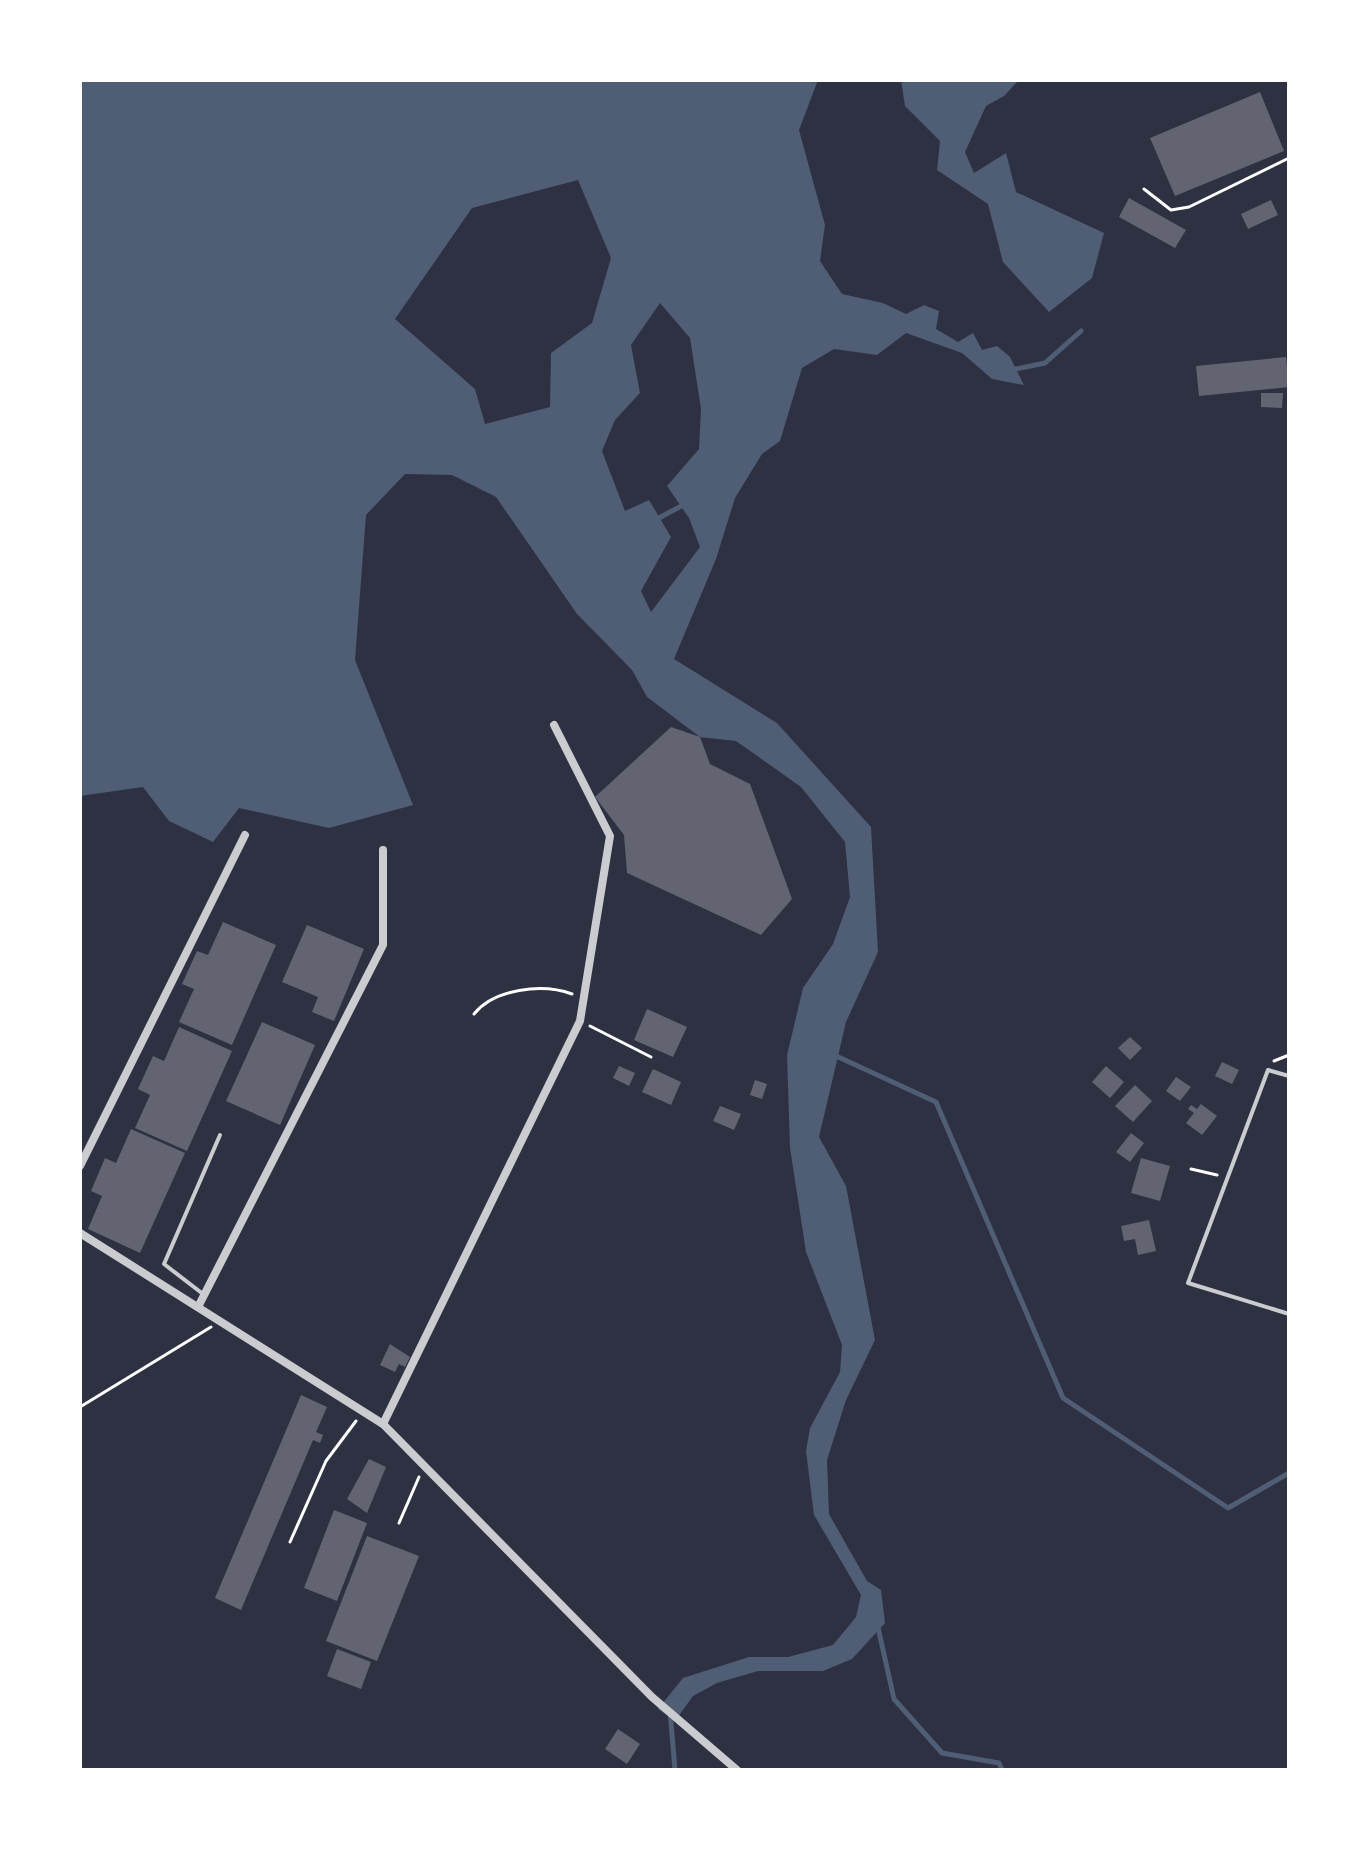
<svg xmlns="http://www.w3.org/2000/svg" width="1369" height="1850" font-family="'Open Sans',sans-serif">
<rect width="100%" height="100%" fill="#2d3142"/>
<g fill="#4f5d75" fill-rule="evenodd">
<path d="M80 80H818L799 130 825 225 820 261 842 294 883 303 906 314 924 305 939 311 936 329 958 342 973 333 982 350 997 346 1010 357 1024 385 992 379 962 353 906 333 877 355 834 349 802 368 780 441 762 454 735 498 716 559 674 659 777 723 871 827 878 952 846 1022 819 1137 846 1186 875 1340 846 1400 827 1460 829 1514 867 1581 881 1590 885 1623 852 1659 823 1671H758L717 1683 693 1696 675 1721 658 1709 683 1678 749 1657H788L833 1645 856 1617 861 1595 814 1515 806 1451 810 1428 840 1372 842 1345 806 1252 790 1148 787 1055 803 988 833 944 850 897 845 842 801 787 736 741 700 737 647 697 632 670 577 614 496 497 452 475 405 474 366 515 355 660 413 805 329 828 239 808 213 842 169 821 143 787 80 796ZM578 180 611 258 592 323 551 353 550 407 485 424 475 389 395 319 472 208ZM660 303 690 338 701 409 699 449 667 486 689 518 700 547 651 612 641 591 671 537 649 500 625 511 602 451 615 420 640 393 631 345Z"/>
<path d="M901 80H1019L1004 96 986 106 965 152 974 173 1006 153 1016 192 1104 233 1092 278 1049 312 1003 262 988 204 937 170 940 141 905 106Z"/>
</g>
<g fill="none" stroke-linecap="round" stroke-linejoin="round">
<g stroke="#4f5d75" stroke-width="5">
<path d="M1011 370 1045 363 1081 331"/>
<path d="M655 520 685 504"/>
<path d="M834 1055 936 1102 1063 1398 1228 1508 1289 1473"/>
<path d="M877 1623 894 1699 942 1753 999 1763 1002 1770"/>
<path d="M670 1711 675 1770"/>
</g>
</g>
<g fill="#626471">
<path d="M1260 92 1284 151 1175 196 1150 138Z"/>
<path d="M1129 198 1186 230 1175 248 1119 217Z"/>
<path d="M1271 200 1278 215 1248 229 1241 214Z"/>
<path d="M1286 357 1289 387 1199 396 1196 366Z"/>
<path d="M1261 393H1283L1282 408 1261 407Z"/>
<path d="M671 727 700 737 710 764 750 784 792 899 761 935 627 873 624 835 595 797Z"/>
<path d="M223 922 276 945 232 1045 179 1022 194 989 182 984 197 951 208 955Z"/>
<path d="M307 925 364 949 334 1021 312 1012 318 997 282 982Z"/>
<path d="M647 1009 687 1027 673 1057 634 1040Z"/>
<path d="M262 1022 315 1045 280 1125 226 1101Z"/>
<path d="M179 1027 232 1051 187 1151 135 1128 150 1095 138 1089 153 1056 164 1061Z"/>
<path d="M1130 1037 1142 1048 1130 1060 1118 1048Z"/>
<path d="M1222 1062 1239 1070 1232 1084 1215 1076Z"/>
<path d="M619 1066 635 1073 629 1086 613 1078Z"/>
<path d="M1106 1066 1124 1082 1110 1098 1092 1082Z"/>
<path d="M653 1069 681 1082 671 1105 642 1092Z"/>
<path d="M1176 1077 1191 1087 1180 1101 1166 1091Z"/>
<path d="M755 1080 767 1084 762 1099 750 1095Z"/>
<path d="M1135 1085 1152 1101 1133 1122 1115 1106Z"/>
<path d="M1201 1104 1217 1116 1202 1135 1186 1123 1194 1113 1188 1109 1191 1105 1197 1109Z"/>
<path d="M720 1106 741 1114 734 1130 713 1121Z"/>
<path d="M131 1129 185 1153 140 1253 88 1229 102 1196 91 1191 105 1158 116 1163Z"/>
<path d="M1131 1133 1144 1143 1130 1162 1116 1152Z"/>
<path d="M1141 1158 1170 1166 1160 1201 1131 1193Z"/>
<path d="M1149 1220 1156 1251 1138 1255 1135 1239 1124 1241 1121 1226Z"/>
<path d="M390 1344 410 1357 405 1367 399 1364 395 1372 380 1365Z"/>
<path d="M301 1395 327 1407 316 1432 323 1435 320 1443 313 1440 241 1610 215 1598Z"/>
<path d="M369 1459 386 1467 367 1513 347 1499Z"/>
<path d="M334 1510 367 1523 337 1601 304 1588Z"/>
<path d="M367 1536 419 1556 377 1661 326 1641Z"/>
<path d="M337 1649 371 1662 361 1689 327 1676Z"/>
<path d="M618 1729 640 1744 627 1764 605 1749Z"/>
</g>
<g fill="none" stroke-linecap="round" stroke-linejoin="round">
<g stroke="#fff" stroke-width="3">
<path d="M1144 189 1171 210 1189 207 1289 158"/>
<path d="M474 1014C494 989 542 983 572 994"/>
<path d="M590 1026 651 1057"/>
<path d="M1274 1061 1289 1055"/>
<path d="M1191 1169 1217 1175"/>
<path d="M80 1407 211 1327"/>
<path d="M399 1523 419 1477"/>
<path d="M290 1542 326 1461 356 1421"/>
</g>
<g stroke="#caccd0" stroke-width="4">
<path d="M1289 1076 1268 1070 1188 1283 1289 1314"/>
<path d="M203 1294 164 1264 220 1135"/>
</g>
<g stroke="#caccd0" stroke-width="8">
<path d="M80 1166 245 835"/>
<path d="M80 1233 383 1424 652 1697 737 1770"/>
<path d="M198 1307 383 945V850"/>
<path d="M383 1424 580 1021 610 836 554 725"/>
</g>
</g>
<rect width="1369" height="1850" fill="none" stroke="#ffffff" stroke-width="164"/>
</svg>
